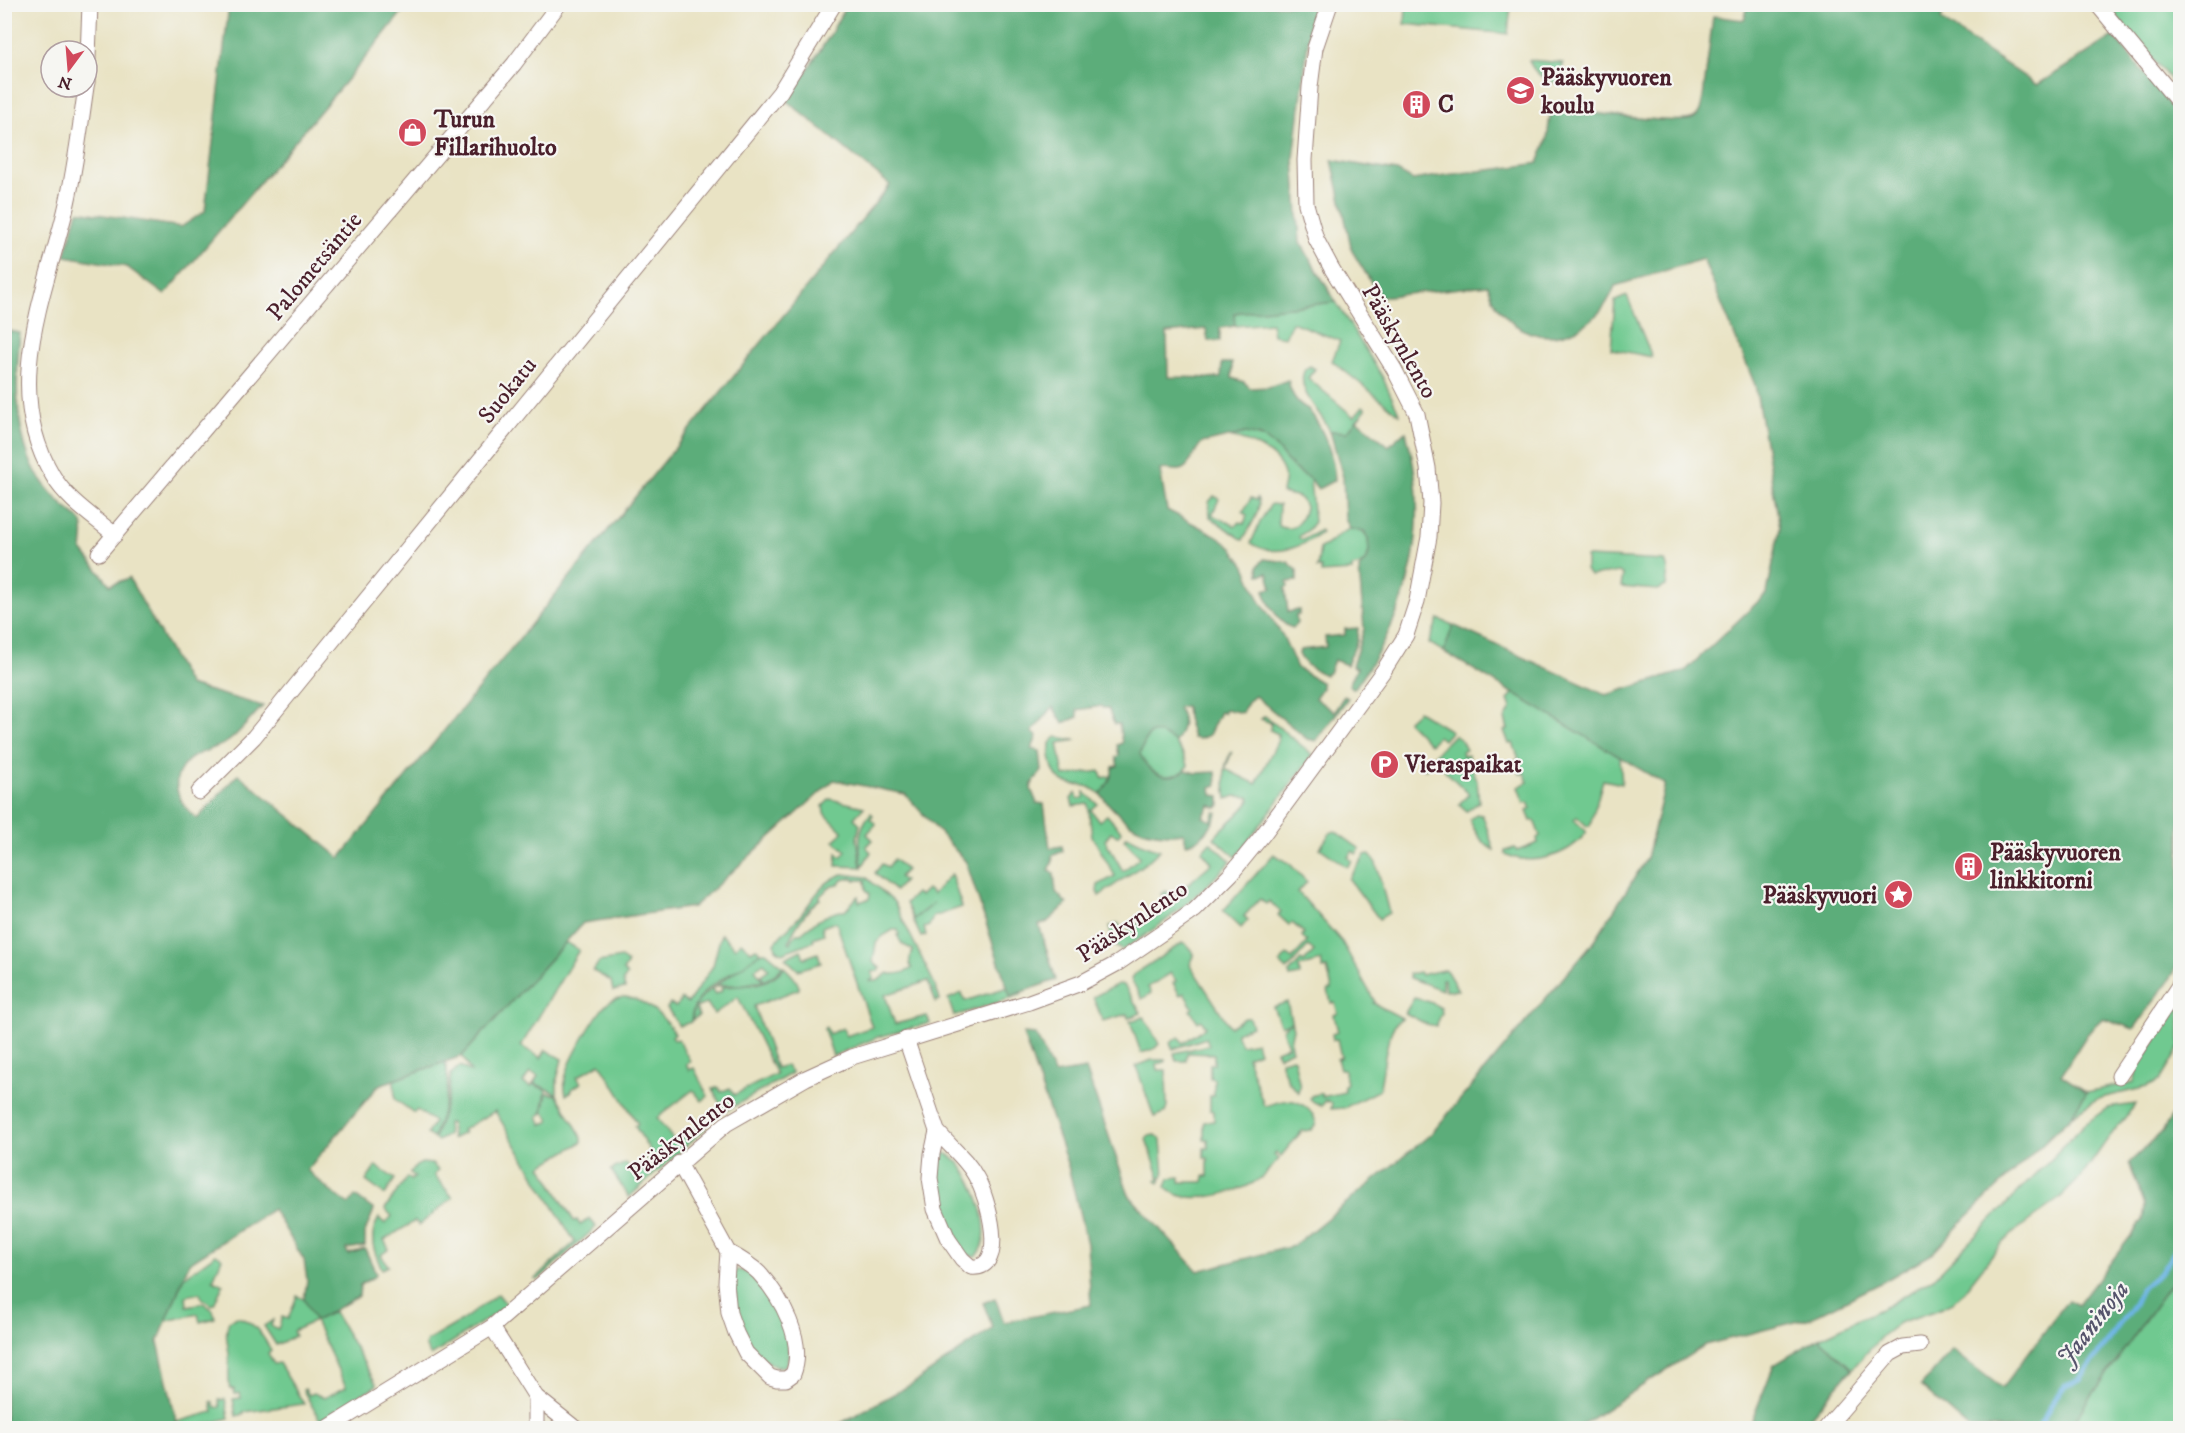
<svg xmlns="http://www.w3.org/2000/svg" width="2185" height="1433" font-family="'IM FELL DW Pica',serif">
<rect width="100%" height="100%" fill="#f6f6f2"/>
<filter id="ink" filterUnits="userSpaceOnUse"><feTurbulence type="fractalNoise" baseFrequency=".0167" numOctaves="2"/><feDisplacementMap in="SourceGraphic" scale="12" xChannelSelector="R" yChannelSelector="G"/><feConvolveMatrix kernelMatrix="1 2 1 2 8 2 1 2 1" color-interpolation-filters="sRGB"/></filter>
<filter id="wash" filterUnits="userSpaceOnUse"><feTurbulence type="fractalNoise" baseFrequency=".008" numOctaves="4" result="noise"/><feDisplacementMap in="SourceGraphic" scale="24" xChannelSelector="R" yChannelSelector="G"/><feGaussianBlur stdDeviation="1.35" result="paint"/><feColorMatrix in="noise" values="0 0 0 0 0 0 0 0 0 0 0 0 0 0 0 0 0 1.4 0 .05"/><feComposite in="paint" operator="in"/></filter>
<g filter="url(#wash)">
<rect width="100%" height="100%" fill="#e9e3c4"/>
<g fill="#70c990" stroke="#5d745e" stroke-width="1.5" fill-rule="evenodd">
<path d="M1406 5H1511L1508 34 1405 24Z"/>
<path d="M2106 5H2180V91Z"/>
<path d="M1529 60 1563 63 1561 84C1546 81 1534 75 1529 60Z"/>
<path d="M1627 296 1630 303 1652 357 1611 349 1615 301Z"/>
<path d="M1336 302 1382 376 1400 415 1332 361 1340 341 1292 322 1285 337 1273 335 1271 323 1235 326 1233 313Z"/>
<path d="M1310 366 1315 369 1308 378 1354 417 1363 406 1366 409 1347 432 1330 431C1321 412 1294 389 1305 369Z"/>
<path d="M1246 433C1276 438 1275 450 1294 468 1298 473 1305 476 1310 479L1314 522 1307 531 1299 536 1300 539 1303 540 1320 530 1321 533C1302 548 1273 558 1251 543L1261 520 1271 504 1279 505 1278 526C1294 533 1302 522 1305 507 1300 493 1293 497 1282 493 1282 487 1286 481 1284 474 1278 452 1249 441 1229 437Z"/>
<path d="M1214 496 1219 499 1212 515 1236 526 1239 522 1244 524 1247 515 1243 512 1251 498 1256 500 1257 498C1264 509 1248 529 1243 540L1210 517 1209 502Z"/>
<path d="M1350 529H1360C1375 540 1371 566 1352 567V571L1321 573V568H1317L1320 548C1333 543 1335 534 1350 529Z"/>
<path d="M1588 557 1665 561 1668 570 1666 586 1658 590 1621 587 1623 575 1619 572 1590 576 1586 570V558Z"/>
<path d="M1438 619 1453 625 1444 652 1429 643Z"/>
<path d="M1513 693 1620 757 1622 784 1603 780 1590 826H1587L1577 817 1574 820 1586 831V833C1568 856 1533 867 1505 854V851L1515 848 1517 851 1538 843 1537 838 1540 836 1534 820 1531 821 1527 811 1531 809 1528 802 1524 803 1518 787 1528 782 1524 773 1520 774 1516 760 1519 759 1513 743 1509 744 1504 730 1508 729 1505 719 1511 708 1508 700Z"/>
<path d="M1418 711 1451 731 1443 740 1438 736 1430 744 1407 721Z"/>
<path d="M1265 716 1313 755 1236 857 1214 838C1225 824 1241 815 1250 800L1249 797 1235 796 1227 799C1225 781 1221 767 1232 752L1225 769 1256 784 1278 740V734L1270 730 1271 723 1261 719Z"/>
<path d="M1154 731C1172 735 1181 748 1188 765 1181 782 1158 778 1147 766 1144 763 1142 758 1140 754 1143 745 1146 735 1154 731Z"/>
<path d="M1454 735 1461 740 1466 750 1462 752 1463 756 1468 755 1477 781 1479 802 1467 811 1459 804 1469 794 1435 761 1425 769 1423 766Z"/>
<path d="M1056 737 1077 740 1058 743 1064 776 1100 771 1102 778 1112 776 1107 787 1100 794C1085 781 1078 788 1064 782 1051 776 1049 755 1050 743Z"/>
<path d="M1084 792 1098 804 1091 810 1099 821 1107 815 1122 832 1117 836 1111 832 1105 840 1123 871 1140 857 1124 839 1127 836 1143 844 1160 850 1147 862 1099 896 1097 891 1098 885 1115 876 1092 836 1088 804 1073 806 1071 799 1076 793 1078 799 1084 798Z"/>
<path d="M830 799 864 807 854 818 860 824 857 838 861 867 836 866 837 853 841 857 846 851 834 841 843 832 824 813 823 806Z"/>
<path d="M871 813 873 815 870 819 876 824 867 834 873 840 866 847 871 852 862 867C859 846 856 830 871 813Z"/>
<path d="M1476 814 1482 815 1484 819 1494 850C1483 845 1473 830 1470 819Z"/>
<path d="M1335 831 1360 849 1356 854 1353 851 1348 857 1352 861 1347 867 1320 848 1330 833Z"/>
<path d="M1210 842 1231 861C1198 896 1163 926 1122 950L1114 945 1109 927 1118 923 1125 933 1167 902 1161 894 1166 891 1173 897 1212 863 1202 851Z"/>
<path d="M1274 854 1290 864 1307 882 1298 892 1342 942 1375 1002 1373 1003 1402 1018C1384 1028 1385 1071 1379 1090L1344 1108 1331 1109 1332 1103 1325 1101 1322 1106 1312 1101 1310 1098 1311 1096 1321 1093 1322 1097 1345 1092 1344 1085 1347 1084 1344 1069H1340L1337 1059 1341 1057 1337 1039 1333 1040 1332 1034 1338 1032 1334 1015 1338 1013 1335 1003H1331L1328 990 1332 989 1327 968 1323 969 1321 961 1299 967 1300 975 1290 977 1289 973 1301 960 1304 962 1314 951 1308 946 1287 970 1280 963 1287 955 1292 959 1307 942 1302 936 1304 933 1292 923 1289 925 1278 915 1281 912 1269 901 1266 904 1260 899 1244 916 1248 920 1241 928 1223 911Z"/>
<path d="M1369 854 1376 863 1389 913 1379 919 1349 879 1365 855Z"/>
<path d="M894 859 906 870 899 877 904 881 895 891 875 873 882 864 888 867Z"/>
<path d="M843 874 866 877 894 902 934 983 940 1000 936 1002 928 981 885 995 895 1024 927 1016 930 1023 878 1037 833 1056 824 1029 825 1027H826L829 1034 843 1028 846 1036 872 1027 836 922 822 927 824 934 813 938 814 941 782 953 776 949 775 943C781 934 790 927 798 918 812 902 821 881 843 874ZM852 878 855 880H865L866 890 870 894 869 899 859 902 858 896 845 911C830 910 813 923 801 933H797L792 939 791 943 789 942C792 931 809 906 820 899V896L832 885 839 884 842 880ZM893 930H898L899 935H897L902 944 913 950C911 956 907 962 912 968 908 972 893 976 888 973L877 981H870L874 978 872 972 878 971 880 968 873 962 876 943 883 936Z"/>
<path d="M951 874 962 907 933 917 929 926 924 928 926 935 921 937 913 920 934 903 913 919 906 903 916 893 920 896 927 889 933 894Z"/>
<path d="M721 934 735 948 741 942 751 951 756 948 760 952C739 976 692 983 691 1022L679 1026 667 1008 670 1004 676 1007 681 999 688 1003 713 966Z"/>
<path d="M566 942 579 950 521 1046 541 1058 546 1050 562 1059 557 1079V1094L534 1083 538 1076 530 1072 523 1083 531 1087 533 1084 546 1090 542 1114 538 1116 542 1125 550 1121 546 1113H543L547 1093 557 1095 582 1137V1142L541 1166 574 1221 577 1220 580 1225 590 1218 596 1227 538 1280 535 1279 575 1242 495 1111 462 1130 464 1133 452 1139 451 1123H447L448 1135 438 1141 434 1139 448 1098 451 1074 460 1066 471 1072 462 1056Z"/>
<path d="M1182 943H1185L1191 950 1194 956 1190 965 1230 1027 1244 1018H1249L1252 1026 1236 1033 1241 1045 1256 1042 1259 1052 1247 1057 1264 1106C1270 1105 1276 1102 1283 1101 1297 1098 1314 1109 1316 1124L1311 1130 1302 1131 1281 1156 1276 1152 1274 1155 1279 1159C1271 1167 1265 1176 1255 1182 1235 1194 1183 1207 1166 1187L1169 1178 1180 1177V1182H1203L1204 1176H1208V1158H1204V1148H1208V1139H1204V1122L1214 1121V1111L1210 1110V1096H1214V1079L1210 1078V1064H1214V1054L1187 1053 1186 1061H1176L1174 1053 1209 1045 1206 1038 1173 1049 1170 1043 1179 1037 1183 1043 1206 1027 1201 1020 1198 1022 1190 1010 1193 1008 1184 993 1180 995 1173 983 1176 981 1171 973 1148 987 1151 993 1142 999 1131 979 1133 975Z"/>
<path d="M801 950 804 958 818 953 821 963 798 970 785 958Z"/>
<path d="M762 952H766L783 966 777 973 764 981 761 975 769 969 764 963 755 969 763 981 739 985H720L711 989Z"/>
<path d="M621 958 628 963 623 971 627 975 623 981 625 988 613 991 611 981 593 971 599 962Z"/>
<path d="M784 967C790 973 799 981 799 989L754 1006 776 1068 786 1065 792 1073 724 1112 713 1089 718 1087 721 1092 730 1088 734 1095 776 1074 738 997 714 1014 707 1003 696 1008 699 1016 692 1020C693 1006 699 998 710 990L712 989 715 994 722 991 721 987C744 985 768 988 784 967Z"/>
<path d="M1443 970H1446L1458 990 1445 991 1444 979H1442V990L1410 978 1409 974 1419 972 1421 975Z"/>
<path d="M1118 984 1124 985 1141 1013 1128 1018 1127 1014 1103 1021 1093 997Z"/>
<path d="M1008 987 1011 996 1022 992 1021 995 954 1016 948 999 962 993 965 1001Z"/>
<path d="M626 997C647 1001 664 1016 675 1034L672 1036 674 1040 678 1039 690 1061 686 1064 689 1070 694 1068 708 1096 702 1101 693 1090 657 1118 675 1142 702 1123 706 1128 629 1197 611 1170 626 1163 631 1170 653 1156 635 1126 638 1124 600 1063 577 1077 581 1083 572 1089V1091L566 1095C564 1087 564 1079 567 1072 570 1059 598 1011 608 1003 614 999 620 997 626 997Z"/>
<path d="M1414 998 1430 1002 1441 1008 1442 1013 1436 1026 1426 1024 1405 1013Z"/>
<path d="M1287 1002 1293 1029 1290 1042 1292 1050 1279 1056 1276 1051 1288 1046 1282 1029 1291 1022 1281 1026 1273 1007Z"/>
<path d="M2180 1004V1047L2160 1081 2147 1087 2097 1099 2071 1116 2087 1092 2134 1082 2138 1067Z"/>
<path d="M1144 1017 1159 1044 1154 1049 1141 1053 1130 1021Z"/>
<path d="M1292 1058 1294 1059 1300 1087 1298 1092 1288 1081 1281 1064V1061Z"/>
<path d="M1152 1060H1165V1062L1157 1064 1158 1070H1166V1072L1167 1107 1165 1113 1154 1117 1136 1066Z"/>
<path d="M445 1062C453 1089 442 1113 433 1138L427 1134 434 1122 417 1110 414 1113 395 1099 394 1080Z"/>
<path d="M2136 1104 2107 1140 2082 1176 2059 1199 2022 1226 2000 1245 1963 1292 1952 1303 1937 1310 1899 1323 1882 1336 1852 1369 1819 1338 1889 1305 1935 1277 2084 1125 2107 1108Z"/>
<path d="M1155 1135 1160 1138 1161 1141 1164 1174 1159 1183 1156 1181 1160 1178 1146 1139 1148 1136Z"/>
<path d="M944 1153C970 1158 1000 1238 976 1256L967 1255 962 1250C946 1219 932 1191 940 1155Z"/>
<path d="M422 1163 432 1164 438 1170 434 1175 453 1198 419 1225 415 1221 384 1240 389 1249 381 1255 388 1266 382 1269C373 1251 368 1236 379 1218L385 1224 392 1216 385 1209 407 1177 411 1180 415 1177 410 1173 416 1166Z"/>
<path d="M376 1166 395 1179 385 1195 366 1181Z"/>
<path d="M216 1254 222 1258 213 1280 223 1285 214 1304 212 1305 202 1299 200 1293 186 1296 187 1306 203 1303 213 1310 215 1318 200 1322 198 1314 166 1321 184 1277Z"/>
<path d="M737 1270C762 1269 800 1345 785 1366L777 1367C741 1351 735 1309 731 1274Z"/>
<path d="M2180 1270V1428H2069Z"/>
<path d="M498 1294 507 1305 504 1308 431 1356 425 1346 427 1341 461 1321Z"/>
<path d="M297 1296 304 1299 315 1320 334 1312 377 1385 320 1420 303 1390 305 1389 309 1395 314 1393 324 1398 346 1387 315 1321 293 1331 295 1336 276 1345 264 1326 273 1320 271 1326 278 1329 282 1317 288 1319Z"/>
<path d="M237 1317C254 1321 263 1336 271 1350L268 1353 274 1364 279 1363 304 1404 244 1412V1414L236 1416 233 1399 241 1398 240 1393 235 1394 234 1389H230C227 1375 230 1368 229 1355 228 1343 224 1333 229 1321Z"/>
<path d="M225 1399 229 1418 192 1428H178L176 1422 213 1412 211 1402H213L215 1408 220 1407 219 1400Z"/>
</g>
<g fill="#5cad7a" stroke="#536652" stroke-width="1.5">
<path d="M229 5H408L361 63 165 295 127 267 65 256 78 211 181 227 205 211Z"/>
<path d="M846 5H1318L1310 25 1294 158 1300 242 1336 302 1234 313 1235 326 1220 328V341H1208L1206 329 1167 333 1168 377 1221 378 1222 363H1232V378L1244 382 1250 388 1269 387 1288 380C1291 394 1296 403 1308 409 1323 428 1334 455 1335 480L1318 489 1310 479 1292 467 1275 446 1261 436 1246 433 1202 443C1194 449 1191 468 1180 470 1173 471 1167 468 1160 470L1167 510 1217 536 1233 549 1245 566 1260 601 1283 636 1297 668 1322 683V688L1315 698 1334 712 1344 696 1348 698 1316 741 1307 739 1255 696 1249 701 1242 713 1225 709 1223 713 1220 712 1209 735 1200 739 1193 738 1187 718 1186 706 1178 707C1185 721 1184 728 1175 742 1153 729 1149 727 1140 754 1149 774 1165 783 1186 770L1196 773 1216 772 1217 785 1211 787 1212 795 1220 796V805L1217 808 1210 805 1203 817 1211 821 1215 812 1218 813C1212 826 1201 842 1186 844L1184 833C1143 838 1125 825 1100 794 1108 786 1112 777 1113 767L1118 766 1116 757 1119 756 1117 745 1122 743 1119 724H1114L1108 708H1103L1102 706 1077 710 1078 717 1063 723 1053 707 1032 732 1037 736 1032 749 1040 751 1042 771 1032 784 1031 789 1037 803 1044 804 1050 848 1062 846 1063 851 1052 856 1053 861 1049 871 1054 874 1056 892 1067 904 1046 923 1039 925 1056 980 1010 996 966 862 905 794 834 780 693 907 583 923 462 1056 379 1085 307 1170 330 1191 349 1204 355 1196 374 1210 365 1232V1246L346 1249 348 1254 365 1249 376 1273 375 1276 360 1285 359 1296 315 1321 304 1299 307 1280 304 1260 273 1209 189 1263 158 1342 178 1428H5V330L20 333C16 375 14 419 30 460 37 476 49 492 62 504 68 510 78 516 82 523 85 532 83 541 82 550L110 585 129 578 189 685 263 706C252 717 242 730 230 740 219 749 200 750 189 760 166 780 179 804 197 819L238 774 340 858 890 185 787 101 830 35Z"/>
<path d="M1748 5H1945L1941 20 2037 85 2114 36 2180 118V951L2174 973 2134 1029 2103 1018 2090 1030 2061 1075 2087 1092 2071 1116 1964 1220 1933 1253 1881 1283 1811 1318 1705 1345 1577 1428H832L912 1384 993 1328 983 1303 995 1298 1004 1322 1091 1305 1087 1244 1068 1166 1023 1034 1036 1035 1054 1074 1086 1069 1129 1195 1198 1271 1293 1246 1431 1134 1595 940 1647 858 1665 784 1444 652 1453 625 1606 695 1685 671 1767 593 1780 528 1755 385 1703 259 1615 286C1597 336 1535 356 1500 310 1494 303 1491 294 1488 285L1380 297 1352 251 1332 160 1397 171 1413 180C1454 172 1496 171 1538 163L1547 140 1551 107C1574 110 1680 127 1694 118 1701 114 1701 105 1703 98L1713 16 1744 20Z"/>
<path d="M1357 420 1389 446 1399 436 1406 432C1433 526 1411 611 1354 689L1349 685 1357 668 1352 666 1364 629 1359 569 1361 565 1367 560 1369 552 1368 539 1364 531 1350 529 1345 518 1343 477 1330 431 1347 432Z"/>
<path d="M1264 559 1288 562 1297 570V581L1287 582 1288 587 1285 588 1288 612 1299 610V615H1296L1297 623 1293 628C1280 626 1267 602 1264 590L1272 588 1268 573 1259 575 1258 566Z"/>
<path d="M1358 628 1357 641 1347 665 1334 660 1329 673 1325 675C1313 670 1304 665 1299 654L1300 650 1326 647 1325 637 1345 635V629Z"/>
<path d="M2180 1103V1270L2069 1428H1969L1921 1386 1952 1350 2002 1388 2068 1300 2078 1305 2143 1220 2145 1206 2129 1163 2162 1132Z"/>
<path d="M1819 1338 1852 1369 1801 1428H1749L1774 1365Z"/>
</g>
<g fill="none" stroke-linecap="round" stroke-linejoin="round">
<path stroke="#6db5e5" stroke-width="5" d="M2038 1428 2055 1398 2065 1386 2080 1379 2134 1304 2141 1289 2161 1272 2180 1243"/>
</g>
</g>
<g filter="url(#ink)">
<g fill="none" stroke-linecap="round" stroke-linejoin="round">
<defs>
<g id="street">
<path d="M2097 4 2180 104"/>
<path d="M87 83 90 4"/>
<path d="M86 87C80 128 75 172 65 212 43 299 2 391 53 476 67 500 94 517 115 535"/>
<path d="M99 553 514 64 559 4"/>
<path d="M199 792 254 737 780 92 834 4"/>
<path d="M906 1039 937 1131 932 1154 930 1178 935 1209 948 1239 962 1259 971 1267C1010 1271 987 1195 976 1177 967 1159 949 1146 937 1131"/>
<path d="M2119 1076 2180 984"/>
<path d="M679 1163 728 1252 726 1282 729 1313 736 1333 746 1353 770 1377 777 1379H786L793 1374C806 1341 781 1297 759 1273 750 1264 739 1258 728 1252"/>
<path d="M492 1327 536 1397 575 1428"/>
<path d="M328 1428 492 1327 726 1124 806 1078 852 1057 1029 1002 1081 983 1118 963 1175 924 1195 910 1231 874 1262 836 1384 670 1406 635 1417 601 1429 537 1431 503 1428 468 1417 414 1394 369 1332 269 1316 239 1306 204 1305 160 1310 87 1315 48 1330 4"/>
<path d="M536 1428V1397"/>
<path d="M1826 1428 1890 1354 1903 1347 1920 1345"/>
</g>
</defs>
<use href="#street" stroke="#9a8178" stroke-width="17"/>
<use href="#street" stroke="#fff" stroke-width="15"/>
</g>
</g>
<defs>
<symbol id="school-disc" viewBox="-11 -11 22 22"><circle r="9.5" fill="#d1495b" stroke="#f6f6f2"/><path d="M0-5L7-2L0 1L-7-2ZM-4 1L0 2.5L4 1V4Q0 6-4 4Z" fill="#fff"/></symbol>
<symbol id="building-disc" viewBox="-11 -11 22 22"><circle r="9.5" fill="#d1495b" stroke="#f6f6f2"/><path d="M-4-6H4V6H1V3H-1V6H-4ZM-2.5-4.3h1.7v1.8h-1.7ZM.8-4.3h1.7v1.8H.8ZM-2.5-1h1.7V.8h-1.7ZM.8-1h1.7V.8H.8Z" fill="#fff"/></symbol>
<symbol id="shop-disc" viewBox="-11 -11 22 22"><circle r="9.5" fill="#d1495b" stroke="#f6f6f2"/><path d="M-5-2.5h2.3a2.7 3.5 0 0 1 5.4 0H5L5.5 6h-11ZM-1.5-2.5h3a1.5 2.3 0 0 0-3 0Z" fill="#fff"/></symbol>
<symbol id="parking-disc" viewBox="-11 -11 22 22"><circle r="9.5" fill="#d1495b" stroke="#f6f6f2"/><path d="M-3.5-5.5H1a3.5 3.5 0 0 1 0 7H-1V5.5H-3.5ZM-1-3.4V-.6H.8a1.4 1.4 0 0 0 0-2.8Z" fill="#fff"/></symbol>
<symbol id="sight-disc" viewBox="-11 -11 22 22"><circle r="9.5" fill="#d1495b" stroke="#f6f6f2"/><path d="M0-6L1.8-2.2L6-1.7L2.9 1.2L3.7 5.4L0 3.3L-3.7 5.4L-2.9 1.2L-6-1.7L-1.8-2.2Z" fill="#fff"/></symbol>
</defs>
<g fill-rule="evenodd">
<use href="#school-disc" x="1504" y="74" width="33" height="33"/>
<use href="#building-disc" x="1400" y="88" width="33" height="33"/>
<use href="#shop-disc" x="396" y="116" width="33" height="33"/>
<use href="#parking-disc" x="1368" y="748" width="33" height="33"/>
<use href="#building-disc" x="1952" y="850" width="33" height="33"/>
<use href="#sight-disc" x="1882" y="878" width="33" height="33"/>
</g>
<g text-anchor="middle" stroke-width="4.5" stroke-linejoin="round" paint-order="stroke">
<g font-size="24" font-weight="bold" fill="#4a1f2b" stroke="#f6f6f2" text-anchor="start">
<text x="1541" y="85">Pääskyvuoren<tspan x="1541" dy="28">koulu</tspan></text>
<text x="1438" y="112">C</text>
<text x="434" y="127">Turun<tspan x="434" dy="28">Fillarihuolto</tspan></text>
<text x="1405" y="772">Vieraspaikat</text>
<text x="1990" y="860">Pääskyvuoren<tspan x="1990" dy="28">linkkitorni</tspan></text>
<text x="1877" y="903" text-anchor="end">Pääskyvuori</text>
</g>
<g font-size="24" fill="#4a1f2b" stroke="#f6f6f2">
<text transform="translate(314 266) rotate(-50)" y="8">Palometsäntie</text>
<text transform="translate(1400 341) rotate(60)" y="8">Pääskynlento</text>
<text transform="translate(507 390) rotate(-51)" y="8">Suokatu</text>
<text transform="translate(1132 921) rotate(-34)" y="8">Pääskynlento</text>
<text transform="translate(681 1136) rotate(-38)" y="8">Pääskynlento</text>
</g>
<g font-size="26" font-style="italic" fill="#56546c" stroke="#f6f6f2">
<text transform="translate(2092 1323) rotate(-52)" y="9">Jaaninoja</text>
</g>
</g>
<rect width="2185" height="1433" fill="none" stroke="#f6f6f2" stroke-width="24"/>
<g transform="translate(69 69) rotate(196)"><circle r="28" fill="#f6f6f2" stroke="#b1a0a2" stroke-width="1.5"/>
<path d="M0-4.5L10 22L0 15L-10 22Z" fill="#d1495b"/>
<text y="-9" font-size="16" font-weight="bold" text-anchor="middle" fill="#4a1f2b">N</text>
</g>
</svg>
